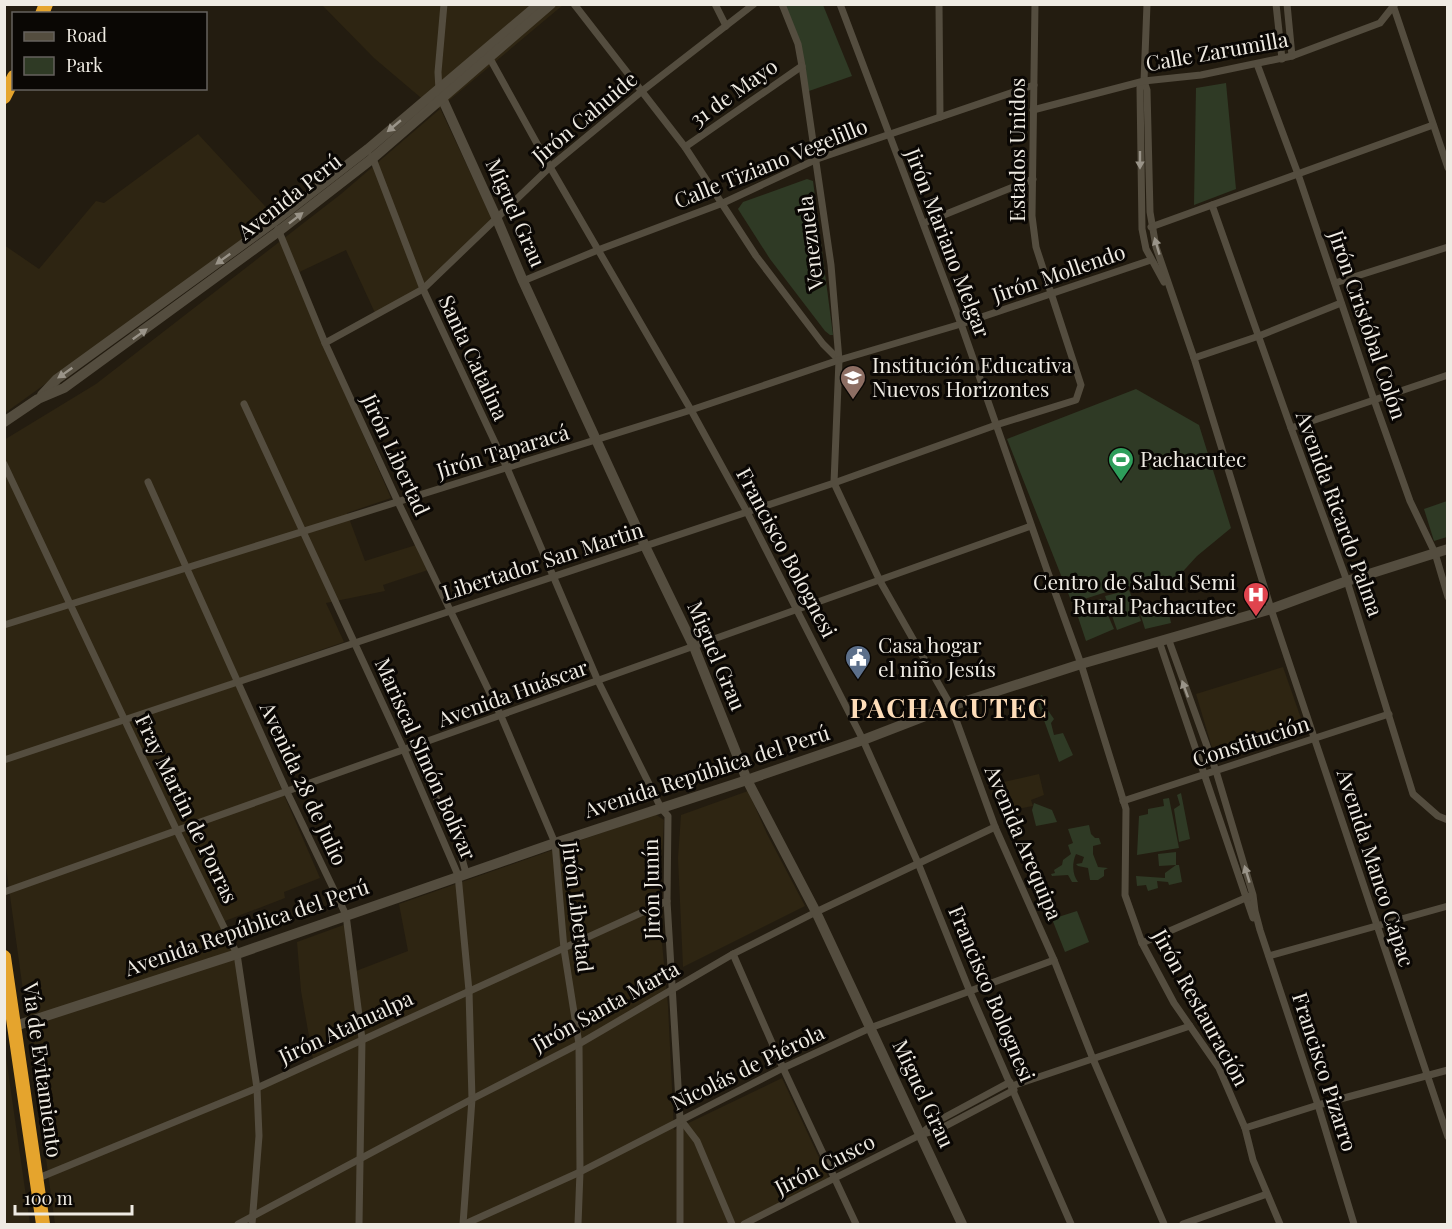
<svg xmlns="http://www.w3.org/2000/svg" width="1452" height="1229" font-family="'Playfair Display',serif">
<rect width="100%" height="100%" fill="#231c10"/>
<g fill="#2e2512">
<path d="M322 5H563L440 108 492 219 422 291 376 315 346 250 293 275 391 498 347 513 365 561 416 545 428 570 383 585 385 591 326 603 344 642 234 680 320 878 284 892 285 898 225 921 235 960 259 1084 313 1059 301 991 297 942 349 923 356 971 408 951 399 904 655 814 664 820 659 911 668 1006 674 1130 782 1078 829 1179 749 1224H55L4 852V440L96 384 341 194 440 109 420 97 374 58Z"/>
<path d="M198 134 276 218 5 413 4 245 39 269 96 201 104 203Z"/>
<path d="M1283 667 1305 730 1216 761 1196 694Z"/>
<path d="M1039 774 1044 795 1031 800 1033 806 1007 811 995 784Z"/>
<path d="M748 791 767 834 805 906 683 967 678 858 681 815Z"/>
<path d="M5 1050 30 1224H5Z"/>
</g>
<g fill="#2f3a25">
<path d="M785 5H823L852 76 809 91Z"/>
<path d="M1226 83 1236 189 1194 205 1196 88Z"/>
<path d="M807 179 813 181 833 335H830L825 331 770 259 738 209 743 202Z"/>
<path d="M1136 389 1199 425 1231 528 1197 556 1165 591 1125 586 1072 603 1007 439Z"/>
<path d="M1447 501V537L1434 541 1424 509Z"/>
<path d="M1129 590 1141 621 1117 630 1105 596Z"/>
<path d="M1101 599 1114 629 1086 641 1075 608Z"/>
<path d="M1136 600 1168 609 1171 623 1145 629Z"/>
<path d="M1042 695 1047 709 1054 719 1051 723 1054 735 1063 733 1073 755 1059 762 1036 698Z"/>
<path d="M1181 793 1190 839 1179 842 1174 809 1180 805 1177 795Z"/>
<path d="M1169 798 1179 848 1137 855 1139 816 1148 814V809L1164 806 1163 799Z"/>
<path d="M1034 803 1052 810 1057 822 1036 826 1032 810Z"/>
<path d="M1089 825 1091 834 1095 838H1099L1101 844 1093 846V854L1098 867 1108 868 1104 870V876L1098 880H1090L1088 868 1078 866 1076 864 1082 863 1084 857 1076 854C1072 862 1072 874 1078 882H1072L1068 875 1052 876 1051 874 1055 873 1054 870 1062 865 1063 860 1071 854 1068 845 1073 843 1068 829Z"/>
<path d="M1176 852V865H1179L1182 882 1169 885 1168 882 1157 881 1158 888 1148 891 1146 885 1137 886 1136 876 1165 878V873L1176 865 1159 866 1158 854Z"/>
<path d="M1077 911 1089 942 1065 952 1052 919Z"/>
</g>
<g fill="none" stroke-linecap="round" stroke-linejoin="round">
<g stroke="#544d3f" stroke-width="7">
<path d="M574 4 685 147 756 256 823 344 839 360"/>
<path d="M715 4 726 26"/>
<path d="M782 4 798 44 802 66 831 265 839 360 834 483 880 581 951 706 995 827 1054 960 1093 1059 1164 1224"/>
<path d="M840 4 961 324 1047 570 1081 664 1126 809 1125 895 1142 943 1174 1003 1219 1068 1245 1128 1253 1160 1280 1224"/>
<path d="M939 4 940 117"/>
<path d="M1147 4 1144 81 1147 90 1150 212 1156 247 1194 358 1271 609 1448 1137"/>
<path d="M1276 4 1282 59"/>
<path d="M1287 4 1292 56"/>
<path d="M1393 5 1448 168"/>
<path d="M488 55 550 167 691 410 747 512 863 740 918 863 970 992 1071 1224"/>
<path d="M1257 64 1298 174 1374 400 1410 501 1435 553 1448 597"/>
<path d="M1144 81 1140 88 1142 229 1146 249 1164 282"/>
<path d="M439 91 438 72 444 4"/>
<path d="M1033 110 1144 81 1201 75 1292 56 1380 23 1395 4"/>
<path d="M685 147 802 66"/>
<path d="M372 156 423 289 507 468 598 681 661 808 668 816 667 901 680 1119V1224"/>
<path d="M1212 205 1291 428 1347 581 1413 794 1438 816 1448 820"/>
<path d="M924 223 1033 179"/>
<path d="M1151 227 1433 125"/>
<path d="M278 229 325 343 398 502 501 716 555 843 564 949 579 1044 580 1172 578 1224"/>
<path d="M523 281 598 250 723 203 817 159 1034 85"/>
<path d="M1335 283 1448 247"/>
<path d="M325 343 423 289 550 167 642 91 754 4"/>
<path d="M1194 358 1259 336 1341 303"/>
<path d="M244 404 404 750 458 875 469 991 472 1099 463 1224"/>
<path d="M1291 428 1448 375"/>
<path d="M4 464 177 831 237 954 257 1088 259 1136 252 1224"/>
<path d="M148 482 287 792 346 915 362 1039 359 1224"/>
<path d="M4 625 691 410 839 360 961 324 1151 260"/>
<path d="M1168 638 1216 771 1253 895 1255 911 1260 930 1318 1105 1354 1224"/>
<path d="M1159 641 1253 918"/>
<path d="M4 760 834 483 996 425 1076 400 1081 385 1036 247 1032 216 1035 4"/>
<path d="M420 764 457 841 466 873"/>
<path d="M1123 801 1389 714"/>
<path d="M4 892 1031 526"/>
<path d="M1142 943 1250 896"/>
<path d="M733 954 783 1068 856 1224"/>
<path d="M1269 956 1448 906"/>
<path d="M1012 1086 1190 1026"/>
<path d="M681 1120 697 1141 732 1224"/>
<path d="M1245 1128 1318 1105 1448 1070"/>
<path d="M922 1133 934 1123 1010 1082"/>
<path d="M36 1179 257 1088 667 901"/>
<path d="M238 1224 472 1099 579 1044 733 954 816 912 995 827"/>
<path d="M465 1224 580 1172 783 1068 870 1028 1054 960"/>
<path d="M744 1224 920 1135 938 1130 1014 1090"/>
<path d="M1183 1224 1267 1194"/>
</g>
<g stroke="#544d3f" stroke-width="10">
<path d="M442 98 496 217 523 281 645 546 694 647 747 780 816 912 962 1224"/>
<path d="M42 395 57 379 275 221 368 149 539 4"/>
<path d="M4 422 38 399 64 388 279 231 373 158 551 4"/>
<path d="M15 1026 237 954 555 843 747 780 863 740 951 706 1081 664 1271 609 1347 581 1448 549"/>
</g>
<g stroke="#e5a42d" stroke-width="14">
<path d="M42 14 46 4"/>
<path d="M4 97 14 77"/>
<path d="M4 957 43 1224"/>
</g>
</g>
<defs><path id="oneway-solid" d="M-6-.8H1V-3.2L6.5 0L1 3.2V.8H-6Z" transform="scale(1.5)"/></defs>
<g fill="#9a9489">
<use href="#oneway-solid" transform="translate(394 126) rotate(140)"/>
<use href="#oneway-solid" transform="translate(1140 160) rotate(90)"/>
<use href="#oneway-solid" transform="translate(296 218) rotate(-38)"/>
<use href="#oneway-solid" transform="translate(1157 246) rotate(-106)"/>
<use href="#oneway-solid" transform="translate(223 259) rotate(144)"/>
<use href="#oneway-solid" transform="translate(140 334) rotate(-36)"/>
<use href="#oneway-solid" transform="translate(65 373) rotate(145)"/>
<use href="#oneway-solid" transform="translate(1185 689) rotate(-110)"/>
<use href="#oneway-solid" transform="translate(1247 874) rotate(-107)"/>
</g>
<defs>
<symbol id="school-pin" viewBox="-11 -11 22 30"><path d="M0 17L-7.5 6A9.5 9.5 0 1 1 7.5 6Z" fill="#8d6e63" stroke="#0a0704"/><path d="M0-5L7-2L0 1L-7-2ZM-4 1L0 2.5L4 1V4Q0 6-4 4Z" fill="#fff"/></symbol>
<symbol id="stadium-pin" viewBox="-11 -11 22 30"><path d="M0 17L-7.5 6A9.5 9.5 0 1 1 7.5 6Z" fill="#2e9e5b" stroke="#0a0704"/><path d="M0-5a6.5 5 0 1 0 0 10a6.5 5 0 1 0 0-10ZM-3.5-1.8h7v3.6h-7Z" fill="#fff"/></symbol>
<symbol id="hospital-pin" viewBox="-11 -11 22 30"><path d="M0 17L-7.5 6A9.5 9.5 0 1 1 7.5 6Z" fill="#e0444e" stroke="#0a0704"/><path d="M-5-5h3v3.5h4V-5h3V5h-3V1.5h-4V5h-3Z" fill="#fff"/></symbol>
<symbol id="civic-pin" viewBox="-11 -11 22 30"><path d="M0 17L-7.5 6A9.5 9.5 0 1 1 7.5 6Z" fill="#5c6f8a" stroke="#0a0704"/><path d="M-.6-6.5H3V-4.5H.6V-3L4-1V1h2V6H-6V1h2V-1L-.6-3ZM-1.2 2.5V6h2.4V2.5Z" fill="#fff"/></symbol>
</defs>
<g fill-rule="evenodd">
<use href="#school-pin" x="838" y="363" width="30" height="40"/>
<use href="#stadium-pin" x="1106" y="445" width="30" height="40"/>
<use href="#hospital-pin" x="1241" y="580" width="30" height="40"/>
<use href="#civic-pin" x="843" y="643" width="30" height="40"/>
</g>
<g text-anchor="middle" stroke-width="6" stroke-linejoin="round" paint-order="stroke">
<g font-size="21" fill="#efebe3" stroke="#0a0704">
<text transform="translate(1217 52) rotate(-10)" y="7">Calle Zarumilla</text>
<text transform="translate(734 93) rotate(-35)" y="7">31 de Mayo</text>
<text transform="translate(585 118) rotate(-40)" y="7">Jirón Cahuide</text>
<text transform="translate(1018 150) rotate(-90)" y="7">Estados Unidos</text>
<text transform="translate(771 164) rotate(-22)" y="7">Calle Tiziano Vegelillo</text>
<text transform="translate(290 197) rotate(-38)" y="7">Avenida Perú</text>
<text transform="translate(515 213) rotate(66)" y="7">Miguel Grau</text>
<text transform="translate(811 243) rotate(-97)" y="7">Venezuela</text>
<text transform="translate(947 243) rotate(69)" y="7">Jirón Mariano Melgar</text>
<text transform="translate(1059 274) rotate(-19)" y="7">Jirón Mollendo</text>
<text transform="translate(1367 325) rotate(71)" y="7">Jirón Cristóbal Colón</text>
<text transform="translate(473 358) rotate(65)" y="7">Santa Catalina</text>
<text transform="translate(503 452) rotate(-17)" y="7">Jirón Taparacá</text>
<text transform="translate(395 455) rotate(65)" y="7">Jirón Libertad</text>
<text transform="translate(1339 514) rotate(70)" y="7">Avenida Ricardo Palma</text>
<text transform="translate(786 553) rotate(62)" y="7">Francisco Bolognesi</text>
<text transform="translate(543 562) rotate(-18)" y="7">Libertador San Martin</text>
<text transform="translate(716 656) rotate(67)" y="7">Miguel Grau</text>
<text transform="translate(513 694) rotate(-20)" y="7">Avenida Huáscar</text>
<text transform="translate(1251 742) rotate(-18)" y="7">Constitución</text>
<text transform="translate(425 759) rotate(66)" y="7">Mariscal SImón Bolívar</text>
<text transform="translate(707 772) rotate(-18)" y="7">Avenida República del Perú</text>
<text transform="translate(303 784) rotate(65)" y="7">Avenida 28 de Julio</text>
<text transform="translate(186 809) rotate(64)" y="7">Fray Martin de Porras</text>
<text transform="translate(1023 843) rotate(67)" y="7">Avenida Arequipa</text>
<text transform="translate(1375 868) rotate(72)" y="7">Avenida Manco Cápac</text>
<text transform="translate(652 889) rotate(-91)" y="7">Jirón Junín</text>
<text transform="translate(577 907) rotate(83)" y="7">Jirón Libertad</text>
<text transform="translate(247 928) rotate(-19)" y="7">Avenida República del Perú</text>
<text transform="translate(991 994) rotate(67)" y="7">Francisco Bolognesi</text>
<text transform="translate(606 1007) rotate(-29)" y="7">Jirón Santa Marta</text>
<text transform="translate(1200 1008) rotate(61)" y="7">Jirón Restauración</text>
<text transform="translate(346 1028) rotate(-25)" y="7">Jirón Atahualpa</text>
<text transform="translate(748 1068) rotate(-26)" y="7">Nicolás de Piérola</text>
<text transform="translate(42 1070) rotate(82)" y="7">Vía de Evitamiento</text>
<text transform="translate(1324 1072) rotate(72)" y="7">Francisco Pizarro</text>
<text transform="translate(923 1094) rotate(65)" y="7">Miguel Grau</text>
<text transform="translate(825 1165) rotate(-27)" y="7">Jirón Cusco</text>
</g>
<g font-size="21" fill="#efebe3" stroke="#0a0704" text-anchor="start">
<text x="872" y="373">Institución Educativa<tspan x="872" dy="24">Nuevos Horizontes</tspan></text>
<text x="1140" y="467">Pachacutec</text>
<text x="1236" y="590" text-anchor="end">Centro de Salud Semi<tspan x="1236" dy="24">Rural Pachacutec</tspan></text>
<text x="878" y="653">Casa hogar<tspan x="878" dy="24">el niño Jesús</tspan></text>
</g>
<g font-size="27" font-weight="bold" letter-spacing="1.5" fill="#feddb9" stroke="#0a0704">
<text x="949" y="718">PACHACUTEC</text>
</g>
</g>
<rect width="1452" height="1229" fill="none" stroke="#efebe3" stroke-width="12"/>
<rect x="12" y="12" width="195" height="78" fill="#0a0704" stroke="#66625d" stroke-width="1.5"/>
<rect x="24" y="32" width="30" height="9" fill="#544d3f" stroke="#66625d" stroke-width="1.5"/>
<text x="66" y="42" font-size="18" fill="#efebe3">Road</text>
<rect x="24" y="57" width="30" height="18" fill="#2f3a25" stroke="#66625d" stroke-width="1.5"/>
<text x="66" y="72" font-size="18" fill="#efebe3">Park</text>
<path d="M15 1205v9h117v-9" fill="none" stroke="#efebe3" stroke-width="3"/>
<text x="24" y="1205" font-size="18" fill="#efebe3" stroke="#0a0704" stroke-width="4.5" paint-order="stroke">100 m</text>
</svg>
